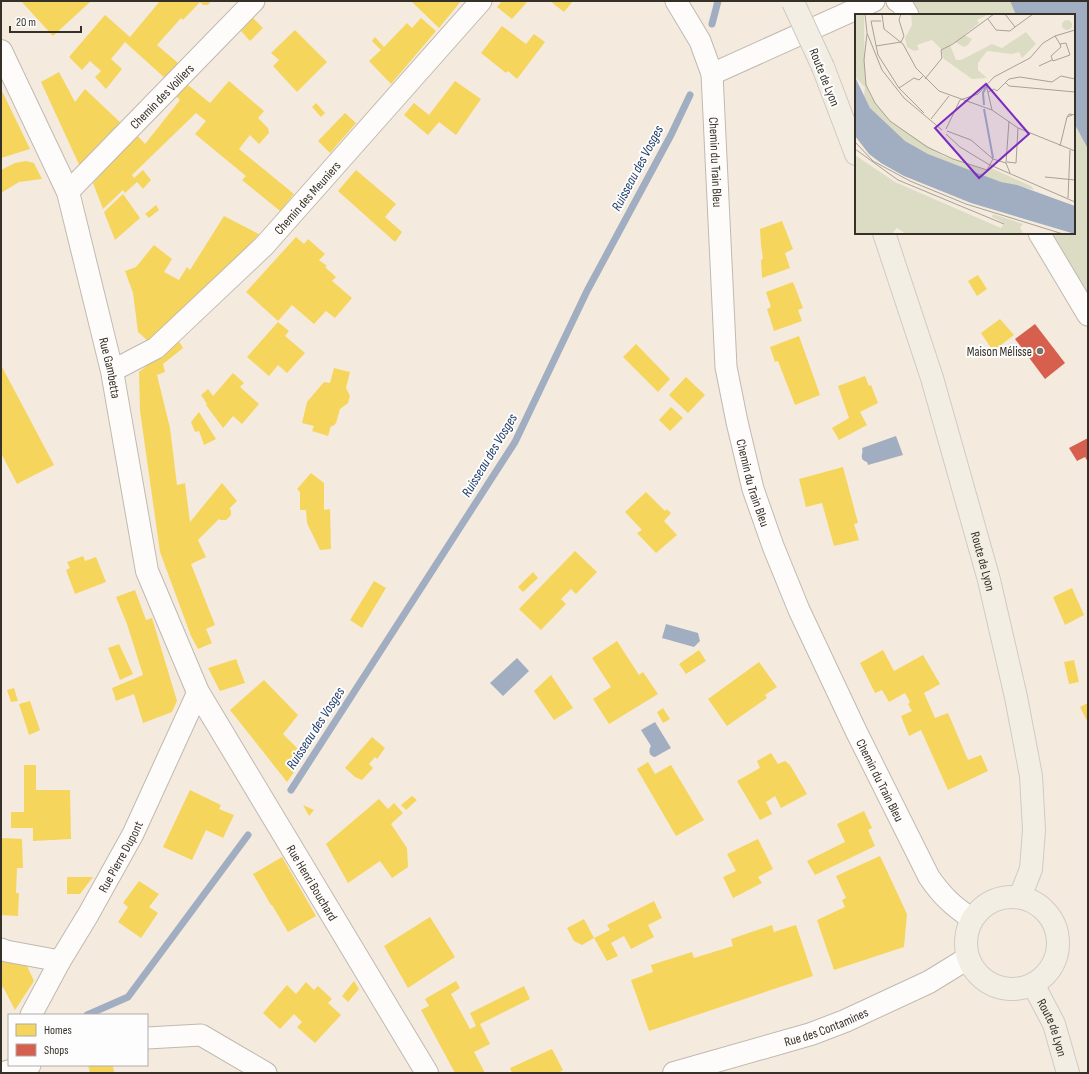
<svg xmlns="http://www.w3.org/2000/svg" width="1089" height="1074" font-family="'Sofia Sans Condensed',sans-serif">
<rect width="100%" height="100%" fill="#f4ebde"/>
<g fill="#dcdcc4">
<path d="M905 1H1010L1016 15H914Z"/>
<path d="M1074 123 1088 149V304L1045 233H1074Z"/>
</g>
<g fill="#a1adc1">
<path d="M1010 1H1088V149L1074 123V15H1016Z"/>
<path d="M896 436 903 455 868 465 867 462C858 459 864 454 862 448Z"/>
<path d="M666 624 698 633 700 641 694 647 662 638Z"/>
<path d="M517 658 529 671 503 696 490 683Z"/>
<path d="M655 722 671 748 655 757C649 756 648 751 651 746L641 730Z"/>
</g>
<g fill="#f6d55c">
<path d="M21 1H91L53 36Z"/>
<path d="M160 1H211L208 5H203L200 2 183 20 181 18 157 45 178 63 166 79 125 42 111 59 122 69 106 89 95 77 101 71 90 61 82 70 69 57 105 15 130 37Z"/>
<path d="M411 1H461L439 28Z"/>
<path d="M502 1H528L512 19 497 7Z"/>
<path d="M550 1H573L564 12Z"/>
<path d="M253 18 263 28 250 41 241 31Z"/>
<path d="M421 18 436 31 391 84 369 61 381 50 372 41 375 37 384 47 407 23 412 28Z"/>
<path d="M502 26 526 44 534 34 545 42 517 79 508 71 506 73 481 53Z"/>
<path d="M295 30 327 62 297 92 273 66 279 60 271 53Z"/>
<path d="M59 72 75 102 85 89 124 126 82 171 41 82Z"/>
<path d="M229 81 264 111 258 118 268 128 269 133 259 144 250 135 239 149 294 194 280 211 242 180 246 176 195 134 206 121 196 113 132 175 134 178 143 170 151 180 143 189 137 182 125 193 123 190 103 209 93 183 124 149 135 133 145 144 180 100 176 96 188 85 210 103Z"/>
<path d="M455 81 481 99 456 135 439 122 428 135 404 115 414 103 429 115Z"/>
<path d="M1 89 30 149 1 158Z"/>
<path d="M316 103 325 113 321 117 312 107Z"/>
<path d="M345 113 356 123 330 153 318 141Z"/>
<path d="M26 161 34 163 42 179 19 182 1 193V170L15 163Z"/>
<path d="M356 170 396 204 385 217 402 232 395 242 338 191Z"/>
<path d="M123 194 140 218 115 240 104 212Z"/>
<path d="M156 205 159 210 149 218 145 214Z"/>
<path d="M224 216 259 234 248 247 151 340 148 341 138 332 133 293 125 271 136 267 154 245 172 259 164 272 179 280 187 267 190 270Z"/>
<path d="M782 221 793 249 785 253 790 268 762 278 761 260 763 259 761 245 760 229Z"/>
<path d="M296 237 304 244 308 239 325 254 319 260 327 266 325 267 336 277 332 281 352 298 335 318 326 311 314 324 292 305 278 321 246 292Z"/>
<path d="M978 275 987 289 977 296 968 281Z"/>
<path d="M793 282 803 308 798 310 802 321 774 331 767 309 771 307 766 292Z"/>
<path d="M1000 319 1014 335 993 351 981 333Z"/>
<path d="M278 322 289 331 285 336 305 353 287 373 278 365 269 376 247 357Z"/>
<path d="M799 336 820 395 795 405 778 361 775 362 770 347Z"/>
<path d="M178 340 183 348 163 364 165 372 157 375 170 428 177 485 185 483 190 522 222 483 237 501 229 509 231 510V515L226 520H221L219 519 198 540 206 557 191 564 215 625 206 629 212 643 198 649 191 636 160 552 140 411 139 372Z"/>
<path d="M636 344 670 379 658 392 623 357Z"/>
<path d="M1 365 54 465 17 484 1 453Z"/>
<path d="M334 368 350 372 346 388 350 396 348 403 340 409 336 423 333 426H331L328 436 312 431 314 426 302 423 307 402 324 382 330 383Z"/>
<path d="M233 373 244 383 240 387 259 404 242 424 233 416 223 428 206 405 207 404 201 395 208 389 213 396Z"/>
<path d="M865 376 869 386 871 385 878 403 860 412 867 425 839 440 832 428 849 418 838 386Z"/>
<path d="M686 377 705 395 688 413 669 395Z"/>
<path d="M671 407 683 418 670 431 659 420Z"/>
<path d="M199 412 216 439 204 445 199 431 195 432 191 422Z"/>
<path d="M843 467 858 523 854 524 859 540 834 546 822 503 806 507 799 479Z"/>
<path d="M311 473 324 483V510L330 509 331 549 320 550 307 523 306 510H300V492L297 489Z"/>
<path d="M646 492 665 511 667 509 671 513 664 521 677 535 656 553 637 533 642 530 625 512Z"/>
<path d="M575 551 597 572 576 594 571 589 561 599 566 604 541 630 519 609Z"/>
<path d="M83 556 85 561 96 557 106 582 75 594 66 570 70 568 67 562Z"/>
<path d="M533 572 538 578 523 592 518 587Z"/>
<path d="M374 581 386 588 362 628 350 620Z"/>
<path d="M1072 588 1084 615 1065 625 1053 597Z"/>
<path d="M135 590 146 620 152 618 177 701 172 712 143 723 134 694 116 701 112 688 143 675 127 624 116 597Z"/>
<path d="M617 641 639 675 643 672 658 694 609 724 593 699 611 687 592 658Z"/>
<path d="M119 644 133 674 120 680 108 648Z"/>
<path d="M699 650 706 661 686 674 679 664Z"/>
<path d="M883 650 894 671 923 655 940 684 924 693 935 718 948 713 968 760 981 755 988 771 948 790 921 730 909 736 901 716 912 711 908 704 910 702 905 693 889 702 882 690 875 693 860 663Z"/>
<path d="M236 659 245 683 220 691 208 668Z"/>
<path d="M1074 660 1079 682 1069 684 1064 662Z"/>
<path d="M759 662 777 687 765 695 767 698 727 726 708 699Z"/>
<path d="M551 675 573 708 554 720 534 691Z"/>
<path d="M264 680 298 715 283 734 305 756 287 782 230 710Z"/>
<path d="M14 688 18 701 11 702 7 690Z"/>
<path d="M30 701 40 730 29 735 19 704Z"/>
<path d="M1088 703V720L1087 721 1080 707Z"/>
<path d="M663 708 670 719 663 723 657 712Z"/>
<path d="M372 737 385 748 377 759 375 757 369 764 373 768 362 780 355 777 345 768Z"/>
<path d="M771 753 778 764 785 761 790 765 807 794 781 808 775 796 766 802 772 814 760 820 737 781 760 768 757 761Z"/>
<path d="M648 762 655 774 671 765 704 820 676 836 637 769Z"/>
<path d="M24 765H36V790H70L71 839 33 841V828H11V812H24Z"/>
<path d="M190 790 221 805 219 809 234 815 223 838 206 830 192 860 163 847Z"/>
<path d="M412 796 417 800 406 810 401 805Z"/>
<path d="M379 799 388 809 394 803 403 813 391 824 407 848 408 867 392 878 380 861 348 883 326 844Z"/>
<path d="M303 805 314 810 309 816Z"/>
<path d="M864 811 872 828 868 830 875 846 815 875 807 861 845 842 837 824Z"/>
<path d="M1 838 22 839 23 868H17L16 893H19L18 916 1 915Z"/>
<path d="M758 839 773 869 758 877 762 883 733 898 723 877 736 871 727 854Z"/>
<path d="M880 856 907 914 904 947 834 970 817 920 845 907 842 900 846 898 836 876Z"/>
<path d="M282 857 316 916 288 932 272 905H271L253 874Z"/>
<path d="M67 877H93L80 894H67Z"/>
<path d="M139 881 159 894 149 907 158 913 141 938 118 922 128 907 123 903Z"/>
<path d="M654 901 662 918 648 925 654 937 631 949 624 936 611 943 618 956 607 961 594 938 610 930 607 925Z"/>
<path d="M430 917 455 957 408 988 384 946Z"/>
<path d="M584 919 594 938 582 945 574 941 567 928Z"/>
<path d="M772 925 774 932 796 925 813 976 649 1031 631 980 653 972 651 965 692 952 694 958 733 946 731 939Z"/>
<path d="M1 956 27 966 34 981 15 1010 3 987 1 988Z"/>
<path d="M354 981 359 989 348 1002 342 996Z"/>
<path d="M456 981 460 988 451 994 470 1029 476 1026 470 1013 524 986 530 999 480 1024 490 1044 474 1052 485 1073H455L421 1010 429 1006 425 999Z"/>
<path d="M306 982 314 990 318 986 332 999 328 1003 341 1015 315 1043 297 1027 302 1022 294 1014 280 1029 263 1013 287 985 296 994Z"/>
<path d="M552 1049 563 1070 558 1073H512L510 1068Z"/>
<path d="M88 1065H113L114 1073H90Z"/>
</g>
<g fill="#d6604d">
<path d="M1035 324 1065 363 1045 379 1015 339Z"/>
<path d="M1088 438V462L1085 457 1077 461 1069 448Z"/>
</g>
<g fill="none" stroke-linecap="round" stroke-linejoin="round">
<g stroke="#a1adc1" stroke-width="7">
<path d="M712 24 718 1"/>
<path d="M291 790 515 442 587 291 671 135 690 95"/>
<path d="M87 1015 128 997 248 835"/>
</g>
<defs>
<g id="minor">
<path id="s1" d="M676 1 700 41 712 74 726 367 737 422 753 489 773 546 799 610 856 731 929 877C942 896 953 906 972 919"/>
<path d="M897 1 901 3 908 15"/>
<path d="M712 74 874 1"/>
<path id="s2" d="M68 192 254 1"/>
<path d="M1039 233 1088 315"/>
<path id="s3" d="M112 371 156 348 264 246 481 1"/>
<path d="M1 949 6 951 60 961"/>
<path id="s4" d="M31 1015 60 961 88 915 133 834 198 692"/>
<path d="M147 1038 201 1035 266 1073"/>
<path d="M1 1073 30 1065"/>
</g>
<g id="tertiary">
<path id="s5" d="M1 51 68 192 112 371 147 571 198 692 427 1073"/>
<path id="s6" d="M674 1073 811 1034 845 1021 929 982 968 958"/>
</g>
<g id="primary">
<path d="M823 67 856 154"/>
<path id="s7" d="M884 233 932 378 989 580 1016 697 1031 776 1034 830 1031 869 1020 897"/>
<circle cx="1012" cy="943" r="46"/>
<path id="s8" d="M1033 984 1054 1024 1068 1073"/>
</g>
</defs>
<use href="#minor" stroke="#c0b9af" stroke-width="23"/>
<use href="#tertiary" stroke="#c0b9af" stroke-width="24"/>
<use href="#primary" stroke="#cfcbc4" stroke-width="24"/>
<use href="#minor" stroke="#fdfcfa" stroke-width="21"/>
<use href="#tertiary" stroke="#fdfcfa" stroke-width="22"/>
<use href="#primary" stroke="#f2eee4" stroke-width="22"/>
<defs>
<path id="primary-bridge" d="M793 2 823 67"/>
</defs>
<use href="#primary-bridge" stroke="#cfcbc4" stroke-width="24" stroke-linecap="butt"/>
<use href="#primary-bridge" stroke="#f2eee4" stroke-width="22"/>
</g>
<circle fill="#787268" stroke="#fdfdfd" stroke-width="1.5" cx="1040" cy="351" r="4"/>
<g text-anchor="middle" stroke-width="4" stroke-linejoin="round" paint-order="stroke">
<g font-size="13" fill="#363128" stroke="#fdfdfd">
<text transform="translate(825 77) rotate(68)" y="5">Route de Lyon</text>
<text dy="5" stroke="none"><textPath href="#s2" startOffset="134">Chemin des Voiliers</textPath></text>
<text dy="5" stroke="none"><textPath href="#s1" startOffset="170">Chemin du Train Bleu</textPath></text>
<text dy="5" stroke="none"><textPath href="#s3" startOffset="263">Chemin des Meuniers</textPath></text>
<text dy="5" stroke="none"><textPath href="#s5" startOffset="337">Rue Gambetta</textPath></text>
<text dy="5" stroke="none"><textPath href="#s1" startOffset="494">Chemin du Train Bleu</textPath></text>
<text dy="5" stroke="none"><textPath href="#s7" startOffset="343">Route de Lyon</textPath></text>
<text dy="5" stroke="none"><textPath href="#s1" startOffset="818">Chemin du Train Bleu</textPath></text>
<text dy="5" stroke="none"><textPath href="#s4" startOffset="182">Rue Pierre Dupont</textPath></text>
<text dy="5" stroke="none"><textPath href="#s5" startOffset="897">Rue Henri Bouchard</textPath></text>
<text dy="5" stroke="none"><textPath href="#s6" startOffset="159">Rue des Contamines</textPath></text>
<text dy="5" stroke="none"><textPath href="#s8" startOffset="48">Route de Lyon</textPath></text>
</g>
<g font-size="13" fill="#363128" stroke="#fdfdfd" text-anchor="end">
<text x="1032" y="356">Maison Mélisse</text>
</g>
<g font-size="14" font-style="italic" fill="#203d6a" stroke="#fdfdfd">
<text transform="translate(637 168) rotate(-62)" y="5">Ruisseau des Vosges</text>
<text transform="translate(489 455) rotate(-59)" y="5">Ruisseau des Vosges</text>
<text transform="translate(315 728) rotate(-57)" y="5">Ruisseau des Vosges</text>
</g>
</g>
<g transform="translate(855 14)">
<rect width="220" height="220" fill="#f4ebde"/>
<path d="M0 0H9L10 67 16 83 35 107 88 142 134 157 136 154 176 172 179 176 146 168 73 140 50 127 29 110 15 94 9 82 10 73 0 63ZM56 0H134L122 6 124 9 109 21 117 25 113 31 109 33 100 28 95 31 101 46H106L137 30 147 34 171 18 181 30 167 44 164 38 157 40 132 37 123 49V56L132 64 117 65 89 45 86 35 77 26 62 31 64 36 59 37 52 33 50 24 57 11ZM207 11a5 5 0 1 1 10 0a5 5 0 1 1-10 0ZM0 141 40 168 146 214 149 209 137 203 138 200 168 210 165 213 168 220H51L42 214 37 220H1Z" fill="#dcdcc4"/>
<path d="M0 63 15 94 50 127 73 140 146 168 162 171 220 192V220L116 189 49 162 26 149 14 140 0 122Z" fill="#a1adc1"/>
<path fill="none" stroke="#a1adc1" stroke-width="2" d="M129 91 128 79 131 73M129 95 138 144"/>
<path fill="none" stroke="#a8a195" stroke-width="1" d="M10 0 12 19 27 56 49 84 87 116M27 0 29 15 48 30 61 54 84 77 137 96 163 114 220 137M46 0 44 6 49 22 46 28M133 5 141 16 155 17 160 13 150 0M26 7H16L23 41 44 74 69 99M160 13 178 0M12 20 9 46 11 71 20 89 35 107 72 133 98 145 132 156 138 145M200 22 205 30 211 29 215 41 198 47 196 42 206 33 205 30M21 32 46 28M184 52 197 46M70 65 87 44 86 36 98 30 139 0M151 69 154 72 220 78M131 70 137 96M44 74 59 64 64 66 68 62M133 78 139 75 142 77 154 65 165 63 197 68 206 62 220 65M105 86 123 80 139 63 175 44 188 29 200 22 220 16M217 101 212 103 214 100 220 101M76 105 94 82M154 107 151 149 155 159M91 115 105 86M92 117 116 126 138 145 151 149M91 120 105 133 133 150 220 188M0 128 18 147 55 167 111 190 208 220M205 132 212 103M0 135 43 166 149 210M152 148 161 149 163 114M190 163 220 166M213 184 215 136"/>
<path fill="#7b2cbf" fill-opacity="0.15" stroke="#7b2cbf" stroke-width="2" d="M131 70 174 120 124 164 80 114Z"/>
<rect width="220" height="220" fill="none" stroke="#363128" stroke-width="2"/>
</g>
<rect width="1089" height="1074" fill="none" stroke="#363128" stroke-width="4"/>
<rect x="8" y="1014" width="140" height="52" fill="#fdfdfd" stroke="#adaba8"/>
<rect x="16" y="1024" width="20" height="12" fill="#f6d55c" stroke="#adaba8"/>
<text x="44" y="1034" font-size="12" fill="#363128">Homes</text>
<rect x="16" y="1044" width="20" height="12" fill="#d6604d" stroke="#adaba8"/>
<text x="44" y="1054" font-size="12" fill="#363128">Shops</text>
<path d="M10 26v6h71v-6" fill="none" stroke="#363128" stroke-width="2"/>
<text x="16" y="26" font-size="12" fill="#363128" stroke="#fdfdfd" stroke-width="3" paint-order="stroke">20 m</text>
</svg>
